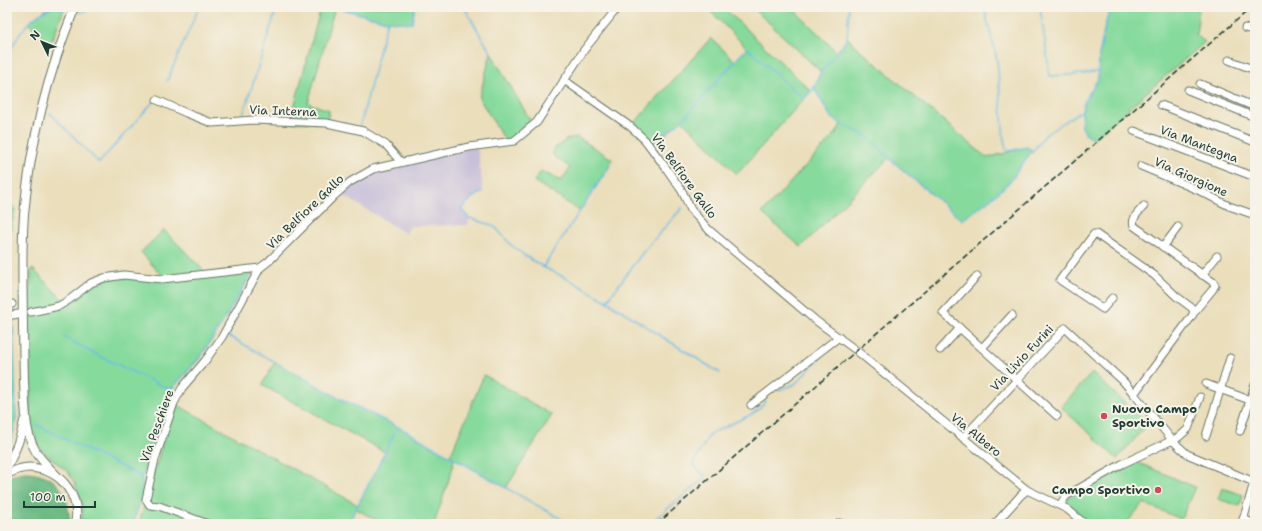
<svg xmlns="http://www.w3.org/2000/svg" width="1262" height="531" font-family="'Shantell Sans',sans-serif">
<rect width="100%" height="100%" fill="#f7f3e8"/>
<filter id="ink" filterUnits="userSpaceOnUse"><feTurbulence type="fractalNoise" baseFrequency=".025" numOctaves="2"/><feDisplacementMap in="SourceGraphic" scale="8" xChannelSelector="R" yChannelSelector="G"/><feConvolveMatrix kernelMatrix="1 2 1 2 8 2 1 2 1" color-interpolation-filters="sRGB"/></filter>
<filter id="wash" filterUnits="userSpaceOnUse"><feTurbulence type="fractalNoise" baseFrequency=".012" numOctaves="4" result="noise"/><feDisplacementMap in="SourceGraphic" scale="16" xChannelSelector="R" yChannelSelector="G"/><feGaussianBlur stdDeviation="0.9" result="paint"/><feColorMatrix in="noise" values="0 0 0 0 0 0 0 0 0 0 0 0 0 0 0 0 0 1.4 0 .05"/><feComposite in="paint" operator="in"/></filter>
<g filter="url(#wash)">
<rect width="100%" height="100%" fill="#eadebb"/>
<path fill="#c8bfd8" d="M477 146 483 192 473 197 462 209 469 218 468 225 410 226 406 234 338 192 373 169Z"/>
<g fill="#86da9c" stroke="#528c68">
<path d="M49 7H65L50 45 28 23Z"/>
<path d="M321 7H415L412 23 387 21 335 7 308 103 329 110 327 123 290 122Z"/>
<path d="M706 7H723L811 91 737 174 682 120 651 147 631 127 711 38 735 61 747 48Z"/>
<path d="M752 7H791L837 52 847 39H849L853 44 987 158 1027 147 1033 151C1022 161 1017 175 1006 185 993 198 977 209 962 220L889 158 801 247 762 213 837 132 841 124 831 117 814 88 821 72Z"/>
<path d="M1111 7H1196L1199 11 1196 35 1205 42 1093 139 1086 134 1082 127V111L1085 100 1098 79 1099 56 1105 25Z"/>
<path d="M491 53 533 125 514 141 506 142 479 98Z"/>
<path d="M577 137 612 159 609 167 580 211 534 181 541 171 561 181 570 168 553 155 554 149 567 139Z"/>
<path d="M7 200 15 208 8 242 7 240Z"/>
<path d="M164 230 206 273 252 270 250 277 216 333 200 358 171 390 142 477V496L133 524H81L83 507 75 484 68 472 42 451 37 442 31 426 26 313 32 268 61 298 69 300 104 278H164L141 252Z"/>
<path d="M12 315 16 420 11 441 7 449V316Z"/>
<path d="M275 362 339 398 398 427 450 456 484 375 552 415 506 488 454 458 453 467 434 524H384L356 509 348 524 338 523 337 524H139L174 403 358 505 385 452 262 385Z"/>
<path d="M1092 373 1148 424 1117 459 1061 407Z"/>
<path d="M1134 461 1195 487 1181 519 1143 503 1126 524H1087L1064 503 1068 498 1105 475Z"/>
<path d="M1222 488 1243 495 1240 506 1218 499Z"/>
</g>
<path fill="#6cba84" stroke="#467c5c" d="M25 472C48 472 65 485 68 509 69 514 70 519 69 524H7V478L18 473Z"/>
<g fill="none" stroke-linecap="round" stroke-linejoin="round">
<g stroke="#6abce5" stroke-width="1.5">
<path d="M56 7 64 10"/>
<path d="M334 7 387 21 412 23 415 7"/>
<path d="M464 7 491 53"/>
<path d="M849 7 847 39 819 75 814 88 831 117 841 124 866 136 878 146 891 160 962 220C977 209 993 198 1006 185 1017 175 1022 161 1033 151"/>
<path d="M984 7 997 60 1004 140 1006 149 1008 151 1027 147 1033 151 1045 135 1076 114 1082 111"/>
<path d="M1040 7 1050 76 1083 74 1098 71"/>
<path d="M80 13 90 9 92 7"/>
<path d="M7 55C21 32 28 16 55 7"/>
<path d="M167 81 199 7"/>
<path d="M50 113 99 163 153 102"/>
<path d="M243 115 277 7"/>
<path d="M360 127 387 21"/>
<path d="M1093 139 1086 134 1082 127V109L1085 100 1098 79 1099 56 1105 25 1111 7"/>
<path d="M653 144 682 120 747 48 804 99 814 88"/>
<path d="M483 192 473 197 461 209 469 218 492 225 496 228 511 245 524 255 543 267 566 278 607 301 664 338 720 373"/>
<path d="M543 267 609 167"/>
<path d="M255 285 259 278"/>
<path d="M607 301 643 252 682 208"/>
<path d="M238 315 227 335 339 398 406 431 570 524"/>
<path d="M64 337 95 354 171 390"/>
<path d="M779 390 795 384 822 356"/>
<path d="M37 425 142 477"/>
<path d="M7 449 11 441 16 420 13 321"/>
<path d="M133 524 142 496V477L171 390 200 357 216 333 250 276"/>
<path d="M348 524 398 427"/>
<path d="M649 524 706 477 697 469 693 464 710 434 752 414 759 409 766 401"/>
</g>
</g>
</g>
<g filter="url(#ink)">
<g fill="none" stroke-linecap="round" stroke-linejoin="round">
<defs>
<g id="minor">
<path d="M1245 28 1255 31"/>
<path d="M1229 60 1255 70"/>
<path d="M564 80 631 127 645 140 666 168 682 191 691 210 709 230 815 320 857 351 1027 490 1067 509 1085 524"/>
<path d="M1200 84 1255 107"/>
<path d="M1188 90 1255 117"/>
<path d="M157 100 186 113 212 123 254 120 327 123 363 131 386 145 401 162"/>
<path d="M1161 105 1255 142"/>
<path d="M1134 131 1255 177"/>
<path d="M1141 166 1198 190 1229 206 1255 215"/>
<path d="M1144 206C1139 212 1131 218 1134 226L1213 282 1215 285 1213 289C1208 296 1195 309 1192 316L1134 394 1173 441 1187 454 1254 482"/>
<path d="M1163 247 1178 227"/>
<path d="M1202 275 1217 256"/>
<path d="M977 276 943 313 1057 416"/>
<path d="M1112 298 1103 309 1060 280 1094 234H1096L1154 275 1176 296 1192 308 1194 312"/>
<path d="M7 306 12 304"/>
<path d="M31 312 59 306 69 300 91 283 104 278 124 275 162 279 260 268 269 261 332 198 350 182 373 169 469 147 514 141 537 122 584 50 618 7"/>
<path d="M7 316 18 314"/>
<path d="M982 348 1012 315"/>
<path d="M940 350 960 328"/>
<path d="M1206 384 1255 402"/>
<path d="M751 405 839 337"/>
<path d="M1240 431 1255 385"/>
<path d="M1206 436 1230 358"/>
<path d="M963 438 1065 328 1123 381 1134 394"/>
<path d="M1060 505 1066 496 1122 464 1179 437 1188 429 1200 397"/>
<path d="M1243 519 1255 524"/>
<path d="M839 523 842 524"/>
<path d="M208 524 159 506 150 505 146 499 155 459 174 403 182 388 205 361 222 337 260 268"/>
<path d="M995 524 1021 495 1027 490"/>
<path d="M1242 524 1255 479"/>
</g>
<g id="major">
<path d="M7 467C15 452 21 438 24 421"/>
<path d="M7 474C15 470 25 466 34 468 62 471 81 497 75 524"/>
<path d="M57 476C41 460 31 450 27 426 23 394 24 362 23 330 23 291 21 253 24 215 30 144 48 73 75 7"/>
</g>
</defs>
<use href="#minor" stroke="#667563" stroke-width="9"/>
<use href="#major" stroke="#667563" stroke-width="10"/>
<use href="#minor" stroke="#fff" stroke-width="7"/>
<use href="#major" stroke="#fff" stroke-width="8"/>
<path stroke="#1f3d34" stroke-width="1.5" stroke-dasharray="6 3" stroke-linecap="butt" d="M657 524 1252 7"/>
</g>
</g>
<g fill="#d1495b" stroke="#f7f3e8" stroke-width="1.5">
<circle cx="1104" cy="416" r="4"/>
<circle cx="1158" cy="490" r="4"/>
</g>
<g text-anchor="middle" stroke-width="4" stroke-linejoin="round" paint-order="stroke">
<g font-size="12" fill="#1f3d34" stroke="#f7f3e8">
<text transform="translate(283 111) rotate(2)" y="4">Via Interna</text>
<text transform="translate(1199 144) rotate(21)" y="4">Via Mantegna</text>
<text transform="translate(684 176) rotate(54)" y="4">Via Belfiore Gallo</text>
<text transform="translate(1191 177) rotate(24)" y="4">Via Giorgione</text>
<text transform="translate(305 212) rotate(-44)" y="4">Via Belfiore Gallo</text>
<text transform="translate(1022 358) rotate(-47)" y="4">Via Livio Furini</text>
<text transform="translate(157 426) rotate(-70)" y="4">Via Peschiere</text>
<text transform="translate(976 435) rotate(39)" y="4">Via Albero</text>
</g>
<g font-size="12" font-weight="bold" fill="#1f3d34" stroke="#f7f3e8" text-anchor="start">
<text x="1112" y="413">Nuovo Campo<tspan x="1112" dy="14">Sportivo</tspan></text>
<text x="1150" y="494" text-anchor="end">Campo Sportivo</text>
</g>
</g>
<rect width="1262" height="531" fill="none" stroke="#f7f3e8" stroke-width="24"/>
<g transform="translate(42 42) rotate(313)" stroke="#f7f3e8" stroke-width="3" paint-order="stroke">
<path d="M0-3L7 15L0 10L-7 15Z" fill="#1f3d34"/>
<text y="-6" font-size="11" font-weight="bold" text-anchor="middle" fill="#1f3d34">N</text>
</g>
<path d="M24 501v6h71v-6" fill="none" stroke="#1f3d34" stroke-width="2"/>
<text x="30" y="501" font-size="12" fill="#1f3d34" stroke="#f7f3e8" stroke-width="3" paint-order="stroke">100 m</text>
</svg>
